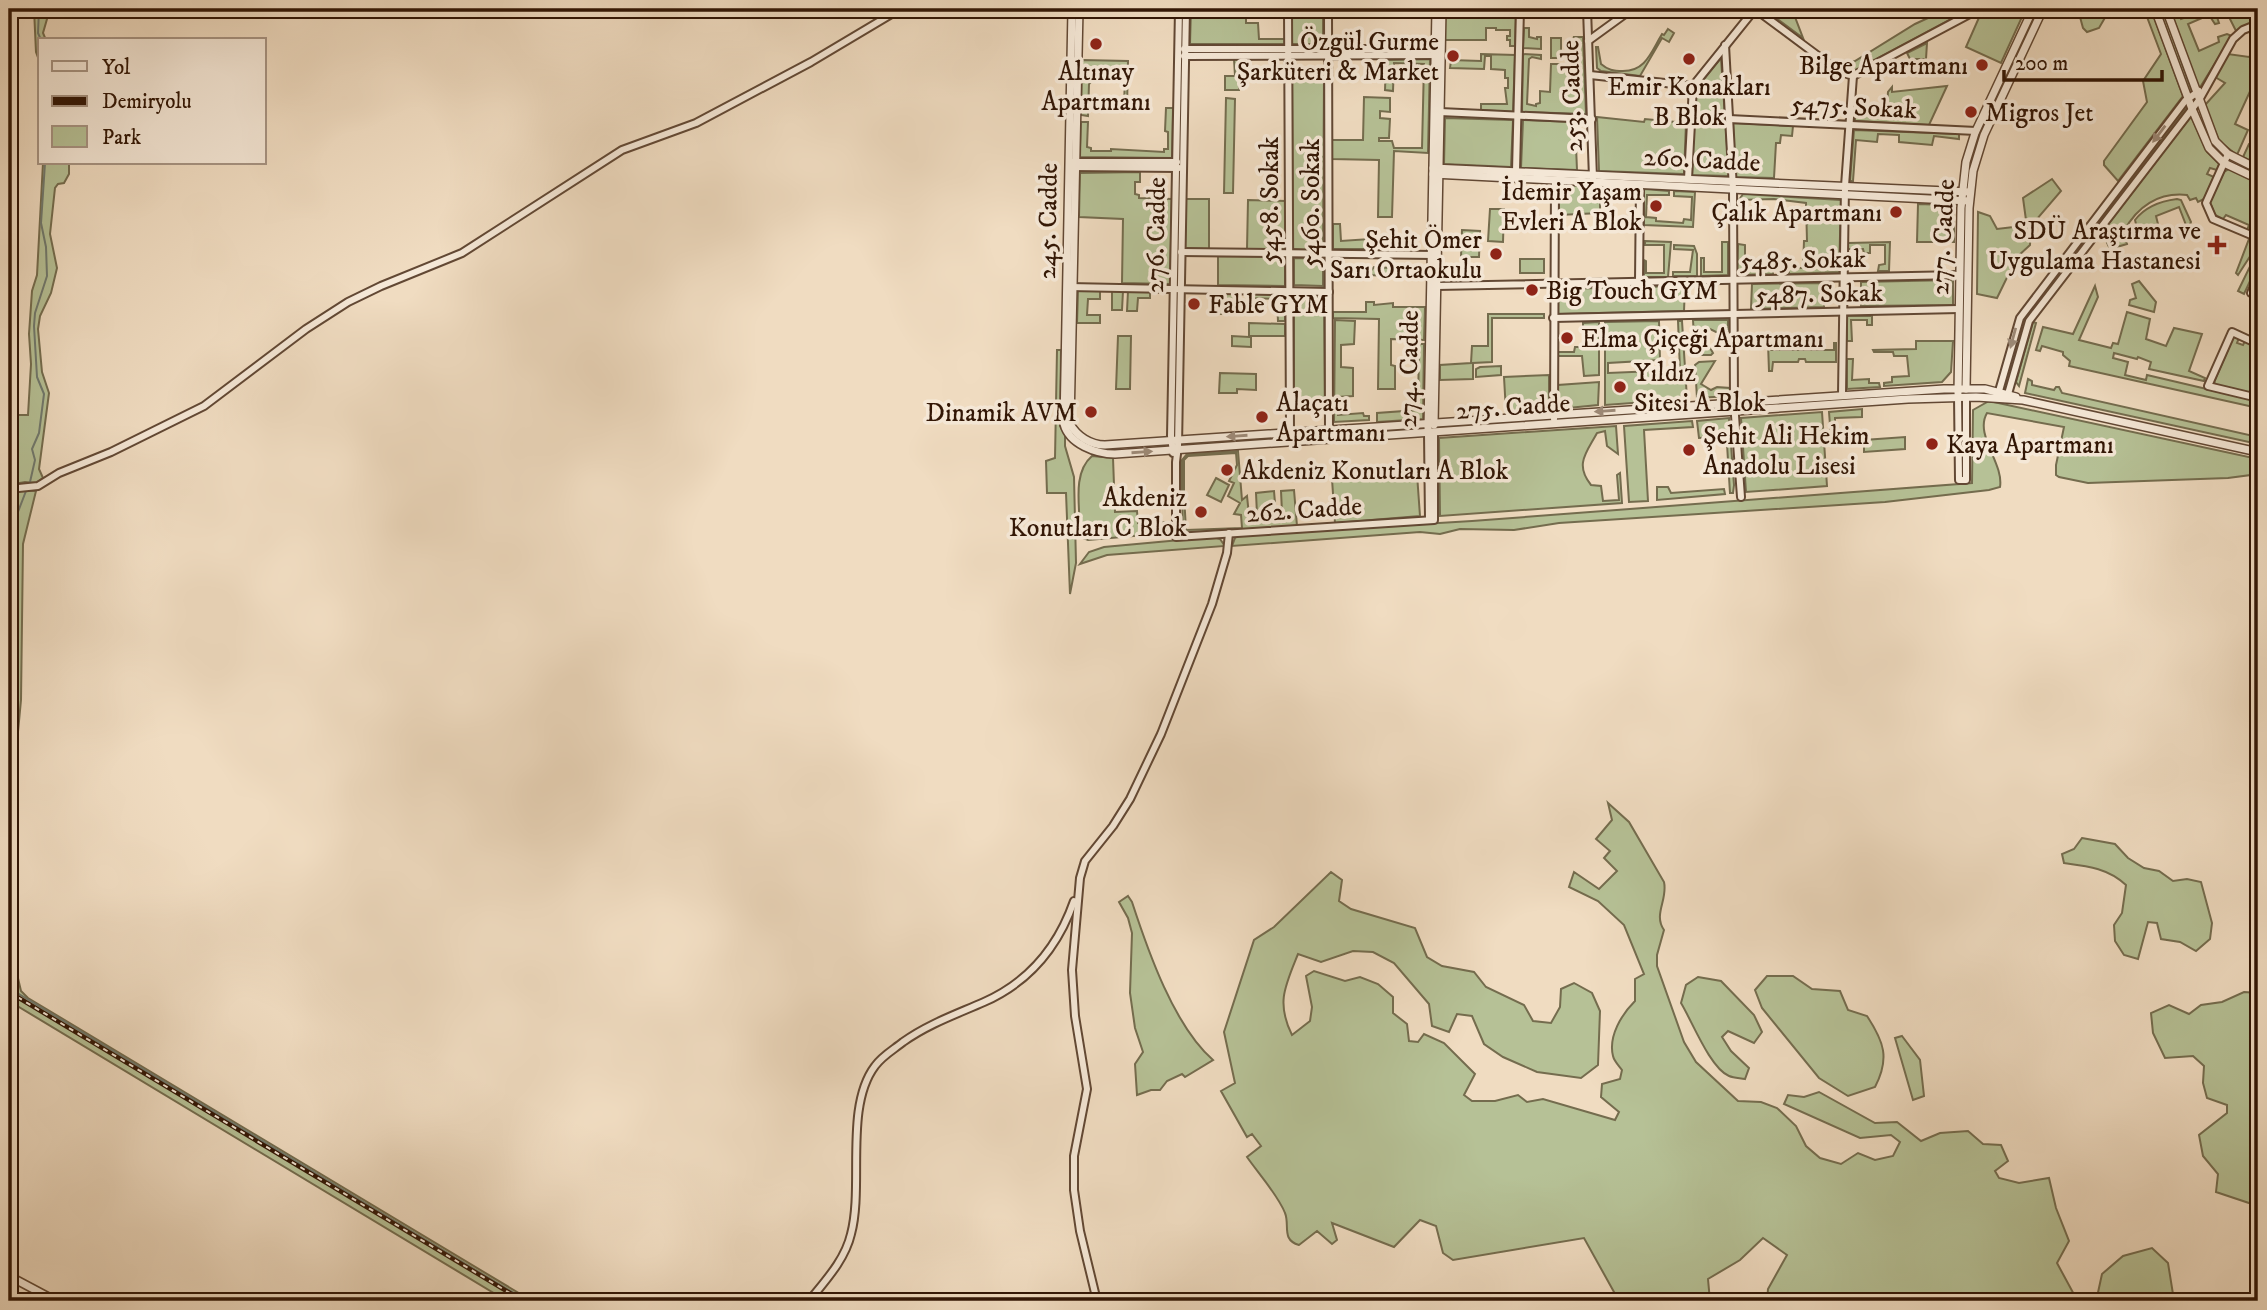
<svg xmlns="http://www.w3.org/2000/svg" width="2267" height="1310" font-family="'IM FELL DW Pica',serif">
<rect width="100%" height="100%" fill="#f0dcc1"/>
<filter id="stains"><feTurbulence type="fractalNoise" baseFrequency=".00286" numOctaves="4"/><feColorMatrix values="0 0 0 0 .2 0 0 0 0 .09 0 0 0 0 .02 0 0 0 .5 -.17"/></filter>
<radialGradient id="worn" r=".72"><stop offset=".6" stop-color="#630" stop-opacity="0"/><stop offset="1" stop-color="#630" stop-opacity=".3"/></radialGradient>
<g fill="#b6c196" stroke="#746c4e" stroke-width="2">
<path d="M34 9H48L47 19 43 33 46 40H40V63L36 52Z"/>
<path d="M1191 9H1246V23H1258L1259 39H1285V44H1190Z"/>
<rect x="1291" y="9" width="32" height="35"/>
<path d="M1445 9H1516L1515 46H1510V40H1507V36H1510V30H1496V28H1486V40H1444Z"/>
<path d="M1764 9H1811L1795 17 1803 38Z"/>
<path d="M1958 9H1970L1856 70 1845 69 1835 62 1855 61 1915 24 1943 11 1946 15Z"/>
<path d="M1989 9H2014L2022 17 2001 63 1966 47 1981 13Z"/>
<path d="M2036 9H2038C2012 65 1979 122 1968 183H1966L1979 133Z"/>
<path d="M2069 9H2110L2099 28 2087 32 2083 28 2080 17 2071 15Z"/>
<path d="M2144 9H2151L2183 96 2118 181 2104 165V161L2147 102 2143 81 2161 54Z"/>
<path d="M2159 9H2163L2192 92 2189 93Z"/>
<path d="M2170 9H2177L2181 19 2209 9H2258V20L2236 31 2227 13 2217 17 2219 23 2215 24 2209 15 2188 24 2199 51 2219 42 2218 37 2227 34 2232 36 2199 89Z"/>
<path d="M2258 27V74L2235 124 2248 130 2237 155 2219 141 2205 105 2225 83 2215 77 2228 54 2249 57 2257 46 2253 39 2255 33 2248 30Z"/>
<path d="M1524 28H1529V37L1537 39V37H1541V49L1523 48Z"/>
<path d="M1668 29 1674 33 1669 42 1662 38 1640 76 1601 71 1597 68 1596 47H1598L1601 64C1608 70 1613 71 1623 71 1646 71 1651 52 1662 34L1664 35Z"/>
<path d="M1573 37H1583L1586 114 1522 112 1523 54 1541 55V59L1532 57 1529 59 1527 104 1536 106V104L1540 103V91L1550 92 1551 64H1577L1578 39Z"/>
<rect x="1551" y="38" width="10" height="20"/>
<path d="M1927 43 1926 59H1910L1907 53Z"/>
<path d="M1481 54 1515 55 1513 112 1481 110V104H1507L1505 88H1508V78H1505V70L1491 69V56H1485L1484 69 1450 68 1451 60 1481 61Z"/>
<path d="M1721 58 1729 176 1692 175 1695 90Z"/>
<path d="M1234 59H1239V90H1225V76H1235Z"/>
<path d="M1430 59 1428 153 1394 151 1392 217H1378L1379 160 1332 159V140H1363L1364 97 1390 98V112L1380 111V118L1390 119 1389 138H1379V141H1392L1394 148H1422L1424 64 1394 63 1393 91 1385 90 1386 60Z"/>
<path d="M1082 60 1128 61 1127 107H1124L1125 75 1117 74 1116 69H1099L1098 81H1092L1089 84 1088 116 1081 115Z"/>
<path d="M1292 77 1324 78 1323 251 1293 249Z"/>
<path d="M1947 86 1929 125 1855 121V113L1868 115 1873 118 1876 115 1886 117 1888 92 1892 87V92Z"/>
<path d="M1226 98 1235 99 1233 193H1224Z"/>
<path d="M2186 106 2187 108 2097 225 2095 224Z"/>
<path d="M1166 108H1173L1172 158 1080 157 1081 122H1088L1087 147 1091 148V151H1111V149L1164 152V149H1168V132L1165 131Z"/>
<path d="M2191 116 2207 152 2219 164 2217 170 2210 168 2207 174 2214 177 2204 199 2198 202 2196 198 2190 200 2187 195C2158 192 2137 207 2124 231L2127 244 2110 249 2102 232Z"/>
<path d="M1597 117 1644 122 1645 119 1686 123 1684 174 1599 171Z"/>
<path d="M1445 118 1513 120 1511 167 1444 164Z"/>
<path d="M1523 120 1575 122 1577 170 1521 168Z"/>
<path d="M1733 123 1793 126 1792 136 1781 135 1780 143H1776L1774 178 1735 177Z"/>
<path d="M1854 130 1959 134V139L1934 136 1932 145 1899 142V135L1878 134 1877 142 1856 140 1853 181H1850Z"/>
<path d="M2253 142 2258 144V165L2243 157 2249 144Z"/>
<path d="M43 163H69V174L64 183 58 184 55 188 50 234 57 268 51 293 40 316 38 329 42 372 49 393 39 469 43 478 36 483 25 482 9 485V415H28L31 364 29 334 32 291 37 275Z"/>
<path d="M2229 169 2258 183V234L2247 230 2249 225 2226 215 2223 219 2215 215 2210 202 2224 172Z"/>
<path d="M1140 172V182H1135V194L1139 195V198L1172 199 1170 284 1122 283 1123 219 1079 217 1080 173Z"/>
<path d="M2052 179 2061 191 2031 226 2030 245 2017 257 1997 298 1977 294 1978 212 1990 216 1997 229 2022 226 2026 220 2023 198Z"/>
<path d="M1559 185 1600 187V213L1559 215Z"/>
<path d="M1644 189 1669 191V195H1647L1646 217 1656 218V221L1683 223 1684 219 1691 220 1692 197 1674 196V191L1695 192 1693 227 1644 225Z"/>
<path d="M1743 194 1841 200 1839 272 1789 274V268H1803L1804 241H1807L1806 203 1774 199 1739 200Z"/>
<path d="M1186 199H1209V249L1185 248Z"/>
<path d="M2177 199 2181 200 2191 222 2189 226 2186 225 2179 207 2156 216 2158 224 2141 230 2137 228 2135 220C2145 207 2161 201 2177 199Z"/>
<path d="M1248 200 1285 201V250L1247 249Z"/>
<path d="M1918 204 1947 205 1954 211V242H1917Z"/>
<path d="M1490 209H1504L1503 242 1488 241Z"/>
<path d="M1333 224H1340L1341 241 1370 239 1376 245V249H1333Z"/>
<path d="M2092 228 2094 229 2032 312 2030 310Z"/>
<path d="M1462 230 1480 231 1479 257H1461Z"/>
<path d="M2249 239 2258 244 2238 275 2236 273Z"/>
<path d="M1386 240 1408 241V249H1380L1381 245Z"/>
<path d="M1645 241 1671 242 1668 277H1644V260L1646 261V273H1664V245H1645Z"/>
<path d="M1722 242H1728V275L1701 276V258H1704V272H1722Z"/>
<path d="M1890 242 1889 271H1878L1879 265 1885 264V245H1870V253H1864L1863 249H1848V243Z"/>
<path d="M1738 244 1745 245V269H1773V274L1737 275Z"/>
<path d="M1674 245 1694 246 1697 254V276H1673V272H1690L1693 250 1674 249Z"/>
<path d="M2258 250V264L2244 294 2238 291Z"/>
<path d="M1218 256 1285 257V286L1218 285Z"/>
<path d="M1294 258 1323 259V286L1294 285Z"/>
<rect x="1520" y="259" width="24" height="14"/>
<path d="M1374 267 1391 268 1394 276 1367 275Z"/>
<path d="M1953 280V305L1861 306V282Z"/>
<path d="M2139 281 2156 302 2154 312 2129 305 2130 300 2136 298 2132 284Z"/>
<path d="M1824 283V307L1751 309 1752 284Z"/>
<path d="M1685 286 1684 311 1558 314V289Z"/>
<path d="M2095 286 2098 297 2079 340 2111 348 2113 343 2118 344 2127 312 2150 319 2146 339 2166 346 2174 328 2202 334 2189 371 2205 378 2204 381 2149 369 2151 362 2138 357 2137 359 2114 353 2113 358 2128 362 2125 375 2146 380 2147 375 2258 401V408L2069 366 2070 361 2063 355V352L2042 346 2040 351 2036 350 2043 327 2073 334Z"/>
<path d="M1078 291H1100V299H1088L1087 315H1100V323H1077Z"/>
<path d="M1112 291H1123L1122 310H1112Z"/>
<path d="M1128 291H1150V298H1138L1137 311H1127Z"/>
<path d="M1217 292H1235L1233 314H1217Z"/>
<path d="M1247 293 1285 294V321H1278L1277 299 1247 298Z"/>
<path d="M1294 296 1324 298 1325 409 1294 408Z"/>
<path d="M1366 302H1374V305L1393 303V307H1425L1424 340 1391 339V365L1395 366V389H1378L1379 319 1333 318V312H1366Z"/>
<path d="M1488 314H1544V318H1492V362L1473 363V379L1440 380V365L1471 363 1472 346H1488Z"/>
<path d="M1847 316H1872V325H1867V320H1851L1852 341H1847Z"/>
<path d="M1335 320 1355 321 1354 344 1341 345V367L1353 368V396L1338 397V415L1363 413 1364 416H1369V420L1334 422Z"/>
<path d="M1693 320H1728V331L1716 332 1706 327 1699 340 1709 346 1713 353 1711 355H1698L1695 353Z"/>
<path d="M1659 321 1660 360 1608 363V373L1680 370 1678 321H1682L1687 399 1605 405V322Z"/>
<path d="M1599 322V375L1584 376 1582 356H1558V352H1574L1575 347H1594V327H1583V323Z"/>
<path d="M2033 322 2036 323 2019 386 2016 382Z"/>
<path d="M1249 323 1285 324V336H1251V347L1232 346V336L1249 337Z"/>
<path d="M1118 336H1131L1130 389H1116Z"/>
<path d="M2234 336 2239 338 2237 343 2243 345 2245 341 2258 347V395L2216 385 2214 382Z"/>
<path d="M1916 341H1953L1951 372 1942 382 1884 386V383L1892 382V377L1909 376 1907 356H1894L1893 352H1874L1873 350 1916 349Z"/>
<path d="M1768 343H1770L1771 350H1834V343H1836V362H1806L1805 359H1799L1798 362H1773L1772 371H1769Z"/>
<path d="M1419 344H1424L1423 419 1377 422V413L1418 410Z"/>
<path d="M1057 350H1061L1060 426 1065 435V446L1074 477 1076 563 1070 594 1066 493H1047L1046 461 1055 458Z"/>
<path d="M1847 359H1853L1852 380 1869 379V383H1879L1880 387 1847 389Z"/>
<path d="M1715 361 1701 384 1711 390 1717 387 1730 388V396L1697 398 1695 365 1699 362Z"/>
<path d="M1501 366V375L1476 377V369L1480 367Z"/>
<path d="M1220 373 1256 374V390L1237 389V393H1219Z"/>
<path d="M1549 375V409L1506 412 1504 377Z"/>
<path d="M2028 379 2032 381V385L2054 390 2056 387H2059L2062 393 2258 437V444L2025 393Z"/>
<path d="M1599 382 1598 405 1558 409V385Z"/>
<path d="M1989 401 2258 459V474L2228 478 2088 483 2059 477 2056 475V465L2064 427 1987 413C1974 435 2004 463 2000 487L1989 490 1885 502 1559 523 1514 530 1460 529 1440 534 1420 532 1232 546 1235 538 1240 535 1472 521 1972 483 1973 410Z"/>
<path d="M1728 405V408L1559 421V418Z"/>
<path d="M1862 409V417L1835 418V438H1831L1829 412Z"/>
<path d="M1822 412 1827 486 1746 492 1741 418Z"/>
<path d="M1729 418 1734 485 1733 493H1730L1727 444 1713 442V437L1699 438 1697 421Z"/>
<path d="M1692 421 1693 427 1644 430 1648 501 1629 502 1624 426Z"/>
<path d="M1616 426 1618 454 1607 446 1605 431 1597 433C1587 452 1574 464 1591 485L1601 486 1603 501 1619 500 1617 475 1620 473 1622 503 1440 516 1439 438Z"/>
<path d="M1320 434V437L1188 446V443Z"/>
<path d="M1905 437V449L1864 452V440Z"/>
<path d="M1238 451 1242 500 1247 496 1249 515 1257 514 1256 493 1274 491 1275 503H1267L1268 513 1282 512 1281 491 1294 490 1297 526 1185 533 1183 529 1182 495H1184L1186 530 1242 528 1241 515 1234 514 1240 503 1228 496 1234 483 1229 481 1237 465 1236 453 1188 456 1184 460V492L1182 491V460L1187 454Z"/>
<path d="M1092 456 1113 458 1115 512 1137 511 1138 523 1168 522 1167 533 1088 540 1083 538 1080 531C1080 507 1072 473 1092 456Z"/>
<path d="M1417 474 1420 516 1335 523 1332 479Z"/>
<path d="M1216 478 1229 485 1221 502 1207 495Z"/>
<path d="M1657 487H1668L1671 493 1724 489 1725 494 1657 500Z"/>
<path d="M24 490 36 491 23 544 21 700 16 753 18 822 14 878 17 974 21 991 28 998 532 1301H507L9 1001V493Z"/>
<path d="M1213 537 1220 539 1225 546 1107 555 1080 564 1089 552 1104 547Z"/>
<path d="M1608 803 1629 822 1664 882C1668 900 1653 914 1664 930L1657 955V966L1684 1042 1696 1062 1738 1101 1761 1102 1777 1108 1796 1126 1806 1146 1820 1158 1841 1164 1858 1153 1875 1160 1893 1156 1900 1142 1891 1135 1860 1138 1784 1104 1788 1095 1804 1097 1819 1092 1875 1123 1897 1122 1921 1141 1940 1133 1968 1131 1983 1144 2001 1145 2008 1161 1995 1171 1999 1178 2019 1183 2049 1178 2056 1208 2069 1241 2057 1263 2077 1300 2097 1297 2102 1274 2123 1256 2152 1248 2168 1263 2173 1294 2170 1301H1767L1768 1289 1787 1255 1763 1238 1740 1260 1708 1279 1710 1301H1619L1584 1238 1453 1260 1443 1253 1436 1226 1420 1220 1394 1247 1332 1223 1337 1240 1332 1244 1317 1231 1299 1245C1281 1240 1290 1225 1285 1213 1278 1195 1258 1173 1247 1157L1261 1146 1252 1134 1247 1137 1221 1091 1235 1083 1224 1032 1254 940 1274 927 1331 872 1342 880 1339 901 1351 909 1415 928 1427 957 1442 966 1474 972 1486 987 1524 1005 1533 1021 1551 1023 1560 1007 1561 989 1574 983 1592 993 1600 1011 1598 1065 1581 1078 1537 1072 1503 1057 1484 1044 1472 1016 1457 1014 1449 1032 1432 1026 1429 1004 1394 963 1373 952 1353 951 1321 962 1298 954C1285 986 1276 1003 1292 1035L1310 1021 1312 1007 1306 976 1314 971 1345 981 1360 977 1378 984 1393 997V1013L1407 1024 1409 1041 1418 1042 1424 1034 1444 1043 1475 1074 1464 1095 1472 1101H1495L1518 1095 1527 1102 1543 1099 1615 1120 1619 1112 1601 1097 1602 1084 1620 1079 1622 1070C1619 1066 1614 1061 1613 1056 1608 1036 1622 1014 1635 1001V979L1644 974 1624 925 1598 901 1569 887 1574 872 1599 889 1617 871 1604 858 1610 851 1596 839 1612 820Z"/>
<path d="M2082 838 2115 844 2128 858 2144 868 2159 871 2173 881 2187 879 2201 882 2212 923 2210 939 2196 951 2180 942 2161 939 2157 923 2148 922 2138 959 2124 955 2115 941 2114 925 2122 913 2126 885C2108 868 2087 866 2064 863L2062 854 2074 849Z"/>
<path d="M1128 896 1132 902C1148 951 1174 1026 1213 1060L1185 1077 1182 1074 1167 1081 1160 1090H1151L1137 1095 1135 1064 1143 1052 1135 1028 1130 993 1132 933 1128 918 1119 902Z"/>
<path d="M1767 976H1793L1812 989 1840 991 1848 1010 1867 1016C1884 1042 1890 1058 1875 1087L1848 1096 1819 1078 1762 1008 1755 990Z"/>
<path d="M1698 977 1721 981 1754 1015 1762 1032 1754 1043 1728 1031 1722 1037 1731 1051 1749 1068 1745 1079C1740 1078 1734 1078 1729 1076 1710 1068 1692 1021 1681 1003L1686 985Z"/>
<path d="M2244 992 2258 993V1206L2216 1192 2218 1174 2203 1156 2199 1135 2227 1113V1105L2207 1098 2203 1083 2204 1066 2193 1056 2165 1058 2153 1033 2151 1013 2169 1005 2189 1014 2201 1005 2222 1002Z"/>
<path d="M1902 1036 1920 1060 1924 1096 1913 1100 1895 1038Z"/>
</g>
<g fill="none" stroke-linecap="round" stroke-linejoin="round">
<g stroke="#70796e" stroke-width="2">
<path d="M39 9 38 33 41 40"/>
<path d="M30 482 35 460 32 449 39 433 44 394 37 377 34 326 35 313 47 276 46 247 41 223 45 163"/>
<path d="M9 699 12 676 10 628 13 536 16 517 26 491"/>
<path d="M9 797 11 830 9 871"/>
<path d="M9 988 527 1301"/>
</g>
<defs>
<g id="minor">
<path d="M1186 9 1178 446 1176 462V537L1434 520V433"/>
<path d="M1288 9 1290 432"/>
<path d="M1328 9 1329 434"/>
<path d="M1587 9 1593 178"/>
<path d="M1588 41 1632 9"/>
<path d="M1725 45 1733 189 1734 402 1741 497"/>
<path d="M1184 49H1439"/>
<path d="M1184 56 1439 55"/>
<path d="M1590 75 1693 86"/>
<path d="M1440 112 1592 119"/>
<path d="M1729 119 1976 131"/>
<path d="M2228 154 2206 203 2213 219 2258 238"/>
<path d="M1072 162H1177"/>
<path d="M1071 167 1179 168"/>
<path d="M1516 171 1520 9"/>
<path d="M1688 179 1693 86 1755 9 1837 70 1853 76 1979 9"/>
<path d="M1181 252 1434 255"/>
<path d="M1639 281 1640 184"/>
<path d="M1437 286 1960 275"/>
<path d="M1069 287 1329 292"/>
<path d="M2251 293 2258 277"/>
<path d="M1553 318 1959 309"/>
<path d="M2258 344 2232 332 2208 386 2258 398"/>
<path d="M1999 391 2020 318 2185 101 2199 91"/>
<path d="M2008 394 2029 321 2199 100 2233 39 2243 30 2258 24"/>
<path d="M1842 395 1845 186 1853 76"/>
<path d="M1958 397 1959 480H1966V397"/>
<path d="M1554 419 1555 180"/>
<path d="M1428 433 1429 520"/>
<path d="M1173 453 1171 436 1179 9"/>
<path d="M9 489 38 486 59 473 111 452 204 406 306 329 348 302 381 286 462 253 622 150 696 123 811 62 900 9"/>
<path d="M809 1301C825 1281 845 1260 851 1234 864 1186 844 1107 875 1066 882 1056 893 1050 903 1042 928 1024 957 1014 984 1002 1029 982 1058 947 1074 901"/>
<path d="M1097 1301 1080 1231 1074 1190V1156L1087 1089 1075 1016 1072 970 1080 878 1085 861 1113 826 1130 799 1161 734 1212 604 1227 553 1229 533"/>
</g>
<g id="tertiary">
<path d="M1072 9 1064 424C1069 444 1096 454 1115 454L1908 399 1976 397 2023 400 2258 452"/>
<path d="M1079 9 1070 424C1077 436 1090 445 1105 445L1944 389H1985L2016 397"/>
<path d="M2155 9 2192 109 2209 148 2224 163 2258 179"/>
<path d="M2166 9 2215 141 2228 154 2258 169"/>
<path d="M1433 168 1970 192"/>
<path d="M1433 174 1969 201"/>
<path d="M1966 389 1969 208 1973 171 1984 135 2043 9"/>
<path d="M1958 393 1961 208 1966 162 1975 133 2033 9"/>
<path d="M1434 425 1442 9"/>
<path d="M1428 428 1436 9"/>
<path d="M9 1276 56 1301"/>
</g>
</defs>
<use href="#minor" stroke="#624834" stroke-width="10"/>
<use href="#tertiary" stroke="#624834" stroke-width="10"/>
<use href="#minor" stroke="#f5e8d7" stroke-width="6"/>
<use href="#tertiary" stroke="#f5e8d7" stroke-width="7"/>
<defs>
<path id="rail" d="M9 992 523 1301"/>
</defs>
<use href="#rail" stroke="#321605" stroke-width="4.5"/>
<use href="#rail" stroke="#f5e8d7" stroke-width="2" stroke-dasharray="5" stroke-linecap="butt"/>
</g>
<defs><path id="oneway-solid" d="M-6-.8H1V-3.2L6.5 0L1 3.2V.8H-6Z" transform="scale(1.75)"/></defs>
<g fill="#9d8a78">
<use href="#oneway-solid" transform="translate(2159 134) rotate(127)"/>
<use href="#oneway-solid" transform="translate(2013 338) rotate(105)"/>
<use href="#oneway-solid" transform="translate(1605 411) rotate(176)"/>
<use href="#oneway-solid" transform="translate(1237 436) rotate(176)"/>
<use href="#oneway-solid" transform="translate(1142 452) rotate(-4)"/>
</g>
<g fill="#8f2418" stroke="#f5e8d7" stroke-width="2.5">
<circle cx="1096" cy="44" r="7"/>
<circle cx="1453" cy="56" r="7"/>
<circle cx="1689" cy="59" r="7"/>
<circle cx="1982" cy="65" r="7"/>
<circle cx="1971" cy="112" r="7"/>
<circle cx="1656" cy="206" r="7"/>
<circle cx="1896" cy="212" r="7"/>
<path d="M2213.5 234.5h7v7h7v7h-7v7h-7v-7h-7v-7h7z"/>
<circle cx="1496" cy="254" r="7"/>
<circle cx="1532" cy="290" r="7"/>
<circle cx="1194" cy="304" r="7"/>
<circle cx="1567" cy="338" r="7"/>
<circle cx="1620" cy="387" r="7"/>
<circle cx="1091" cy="412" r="7"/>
<circle cx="1262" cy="417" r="7"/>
<circle cx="1932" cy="444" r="7"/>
<circle cx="1689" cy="450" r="7"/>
<circle cx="1227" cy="470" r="7"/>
<circle cx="1201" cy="512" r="7"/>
</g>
<g text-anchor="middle" stroke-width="7" stroke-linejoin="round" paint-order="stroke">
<g font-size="26" fill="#321605" stroke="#f5e8d7" text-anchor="start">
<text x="1439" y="50" text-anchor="end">Özgül Gurme<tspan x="1439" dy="30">Şarküteri &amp; Market</tspan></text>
<text x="1968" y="74" text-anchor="end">Bilge Apartmanı</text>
<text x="1096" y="80" text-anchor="middle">Altınay<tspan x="1096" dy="30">Apartmanı</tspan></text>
<text x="1689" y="95" text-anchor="middle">Emir Konakları<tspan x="1689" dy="30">B Blok</tspan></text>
<text x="1985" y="121">Migros Jet</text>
<text x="1642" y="200" text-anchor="end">İdemir Yaşam<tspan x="1642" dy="30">Evleri A Blok</tspan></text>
<text x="1882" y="221" text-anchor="end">Çalık Apartmanı</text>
<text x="2201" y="239" text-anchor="end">SDÜ Araştırma ve<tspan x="2201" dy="30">Uygulama Hastanesi</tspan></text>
<text x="1482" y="248" text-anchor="end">Şehit Ömer<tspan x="1482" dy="30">Sarı Ortaokulu</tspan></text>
<text x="1546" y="299">Big Touch GYM</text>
<text x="1208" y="313">Fable GYM</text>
<text x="1581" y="347">Elma Çiçeği Apartmanı</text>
<text x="1634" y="381">Yıldız<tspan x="1634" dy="30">Sitesi A Blok</tspan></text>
<text x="1276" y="411">Alaçatı<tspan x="1276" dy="30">Apartmanı</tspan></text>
<text x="1077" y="421" text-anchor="end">Dinamik AVM</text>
<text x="1703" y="444">Şehit Ali Hekim<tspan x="1703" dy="30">Anadolu Lisesi</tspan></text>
<text x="1946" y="453">Kaya Apartmanı</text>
<text x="1241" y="479">Akdeniz Konutları A Blok</text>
<text x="1187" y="506" text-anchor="end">Akdeniz<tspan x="1187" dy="30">Konutları C Blok</tspan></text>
</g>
<g font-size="26" fill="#321605" stroke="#f5e8d7">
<text transform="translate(1571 96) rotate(-92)" y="9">253. Cadde</text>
<text transform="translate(1854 106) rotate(3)" y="9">5475. Sokak</text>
<text transform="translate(1702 159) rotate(3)" y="9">260. Cadde</text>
<text transform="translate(1269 200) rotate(-90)" y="9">5458. Sokak</text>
<text transform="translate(1310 203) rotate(-90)" y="9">5460. Sokak</text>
<text transform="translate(1047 221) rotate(-89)" y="9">245. Cadde</text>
<text transform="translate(1155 235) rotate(-89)" y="9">276. Cadde</text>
<text transform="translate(1942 237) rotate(-87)" y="9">277. Cadde</text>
<text transform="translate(1803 259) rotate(-1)" y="9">5485. Sokak</text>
<text transform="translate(1819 293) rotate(-1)" y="9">5487. Sokak</text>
<text transform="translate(1408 369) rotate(-89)" y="9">274. Cadde</text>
<text transform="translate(1513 406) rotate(-4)" y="9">275. Cadde</text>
<text transform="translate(1304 509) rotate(-4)" y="9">262. Cadde</text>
</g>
</g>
<rect width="2267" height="1310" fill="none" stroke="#f0dcc1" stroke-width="35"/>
<rect x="10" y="10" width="2246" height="1289" fill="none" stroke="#321605" stroke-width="3.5"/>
<rect x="18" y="18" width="2232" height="1275" fill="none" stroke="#321605" stroke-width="2"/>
<rect x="38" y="38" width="228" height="126" fill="#f5e8d7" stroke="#a79483" stroke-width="2"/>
<rect x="52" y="61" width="35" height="10" fill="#f5e8d7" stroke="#a79483" stroke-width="2"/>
<text x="102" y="74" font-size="21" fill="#321605">Yol</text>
<rect x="52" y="96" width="35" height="10" fill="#321605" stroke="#a79483" stroke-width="2"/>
<text x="102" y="108" font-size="21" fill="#321605">Demiryolu</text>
<rect x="52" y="126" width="35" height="21" fill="#b6c196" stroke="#a79483" stroke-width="2"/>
<text x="102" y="144" font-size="21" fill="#321605">Park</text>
<path d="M2004 70v10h158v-10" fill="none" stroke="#321605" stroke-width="3.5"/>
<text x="2015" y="70" font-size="21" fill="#321605" stroke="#f5e8d7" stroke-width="5" paint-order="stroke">200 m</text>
<rect width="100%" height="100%" filter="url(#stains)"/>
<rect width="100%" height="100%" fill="url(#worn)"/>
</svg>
